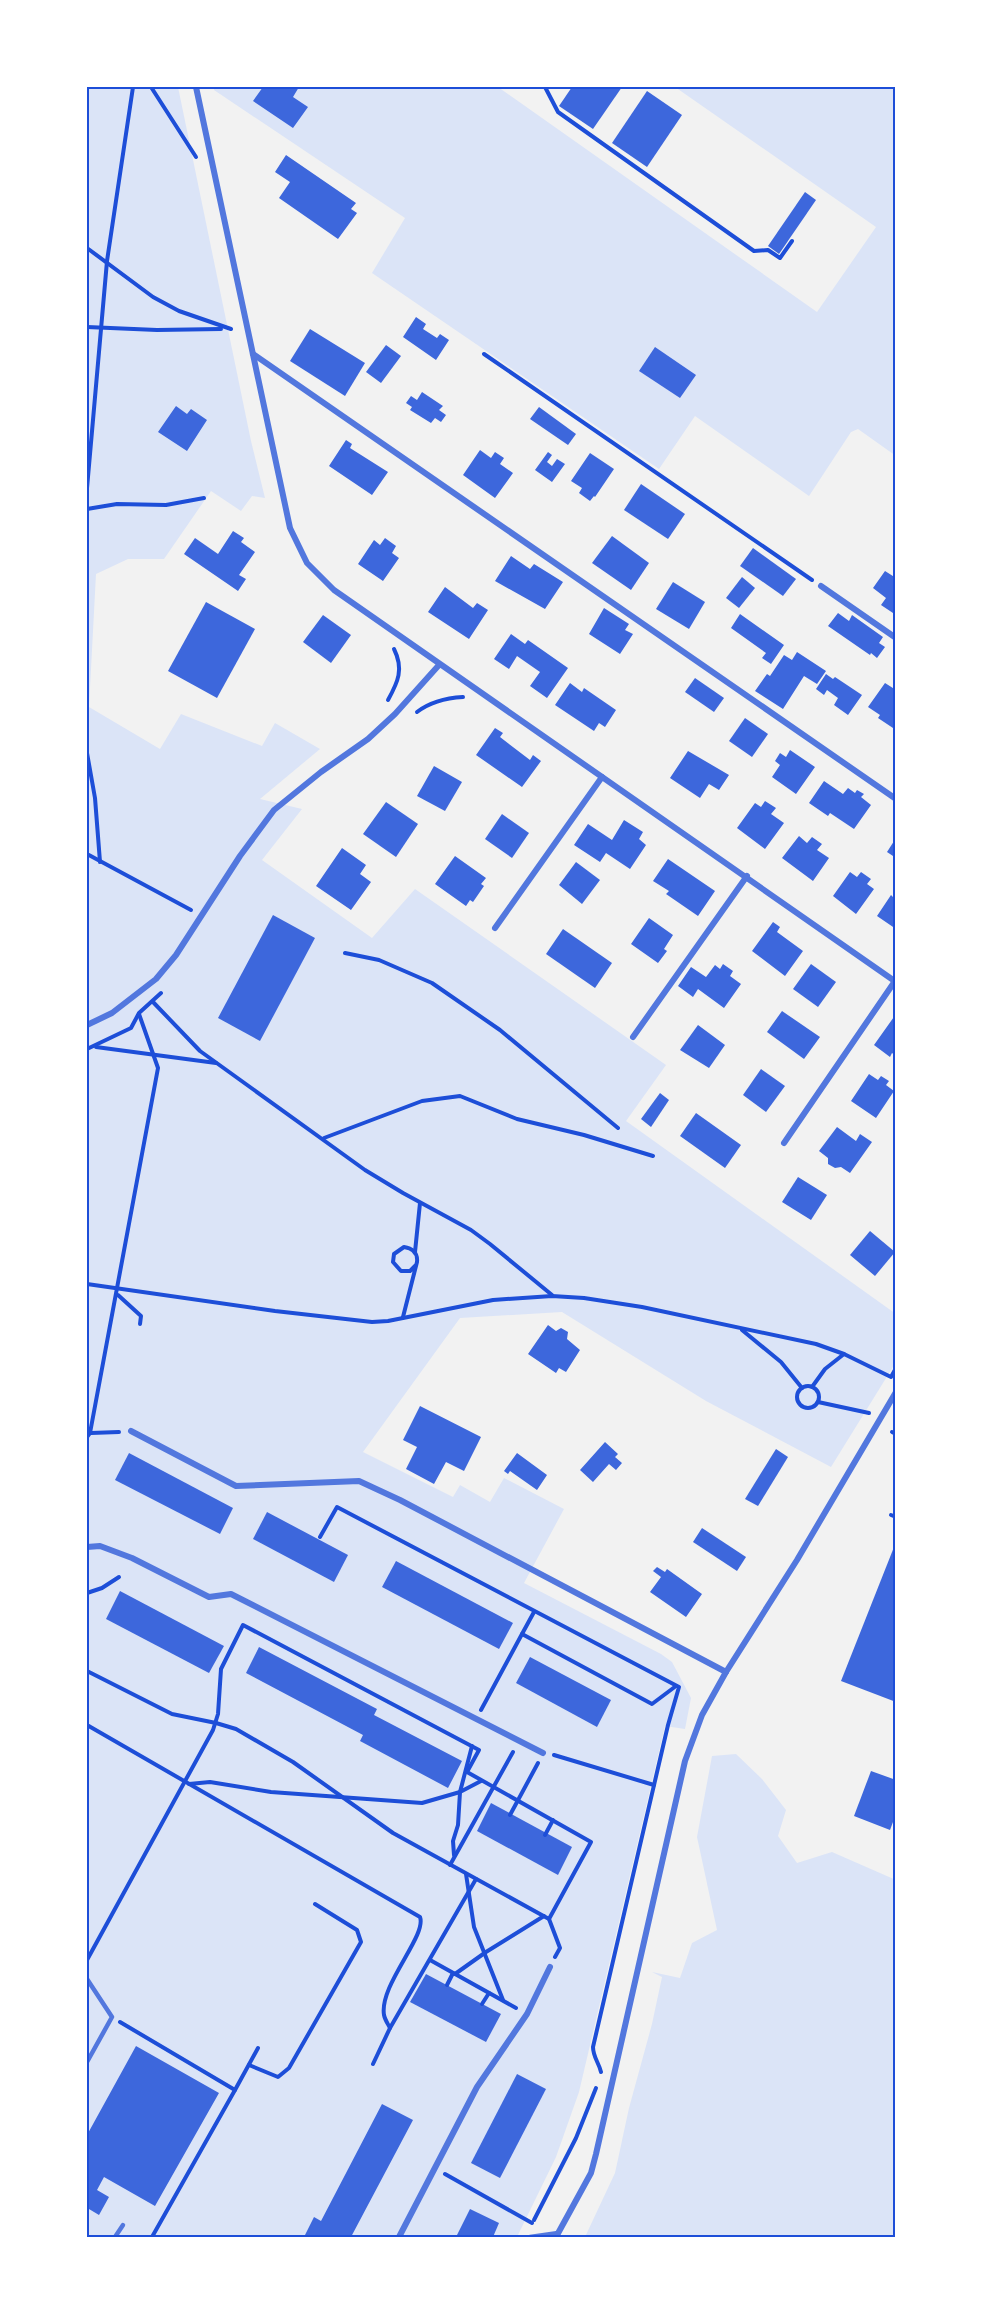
<svg xmlns="http://www.w3.org/2000/svg" width="983" height="2324" font-family="Helvetica,sans-serif">
<rect width="100%" height="100%" fill="#f2f2f2"/>
<g fill="#dbe4f7">
<path d="M87 87H178L251 441 265 498 252 496 241 511 211 491 164 559H128L96 574 89 707 160 749 181 714 262 746 275 723 320 749 260 799 302 809 262 860 372 938 415 889 666 1065 626 1121 896 1314V1362L831 1467 706 1401 562 1312 460 1318 363 1452 453 1497 460 1485 490 1502 504 1478 564 1509 524 1583 661 1654 672 1662 691 1698 685 1729 665 1726 579 2092 556 2157 517 2237H87Z"/>
<path d="M214 87H498L817 312 876 227 675 87H896V456L858 429 851 432 809 496 695 416 659 469 372 273 405 218 214 90Z"/>
<path d="M736 1754 762 1779 786 1810 778 1836 797 1863 832 1852 896 1880V2237H585L615 2173 629 2108 652 2024 662 1977 652 1972 680 1978 692 1943 717 1930 697 1837 712 1756Z"/>
</g>
<g fill="#3d67dc">
<path d="M263 87H299L293 97 308 107 293 128 253 101Z"/>
<path d="M572 87H622L593 129 559 106Z"/>
<path d="M647 91 682 115 647 167 612 143Z"/>
<path d="M286 155 356 203 351 209 357 213 338 239 279 198 290 182 275 172Z"/>
<path d="M805 192 816 200 779 254 768 246Z"/>
<path d="M416 317 426 324 423 329 437 338 440 334 449 340 436 360 403 337Z"/>
<path d="M310 329 365 363 345 396 290 361Z"/>
<path d="M386 345 401 356 381 383 366 372Z"/>
<path d="M655 347 696 375 680 398 639 371Z"/>
<path d="M422 392 443 406 439 410 446 415 441 422 435 418 431 423 410 410 412 407 406 403 411 396 417 400Z"/>
<path d="M176 406 187 414 191 409 207 420 187 451 158 432Z"/>
<path d="M539 407 576 434 568 445 530 419Z"/>
<path d="M346 440 352 444 350 448 388 472 372 495 329 466Z"/>
<path d="M480 450 491 458 495 452 504 458 500 464 513 473 495 498 463 475Z"/>
<path d="M548 452 552 455 547 462 552 466 557 459 565 464 552 482 535 470Z"/>
<path d="M590 453 614 469 595 497 594 496 590 501 579 493 582 488 571 481Z"/>
<path d="M641 484 685 514 668 539 624 510Z"/>
<path d="M233 531 244 538 241 542 255 552 239 575 246 579 238 591 184 554 195 538 218 554Z"/>
<path d="M612 536 649 563 631 590 592 563Z"/>
<path d="M385 538 396 546 392 553 399 558 383 581 358 564 374 540 380 545Z"/>
<path d="M753 548 796 579 783 596 740 566Z"/>
<path d="M511 556 530 569 534 564 563 582 545 609 495 581Z"/>
<path d="M885 571 896 578V615L881 605 886 598 873 588Z"/>
<path d="M742 577 755 588 739 608 726 598Z"/>
<path d="M673 582 705 602 689 629 656 609Z"/>
<path d="M445 587 473 608 477 603 488 610 469 639 428 612Z"/>
<path d="M206 602 255 629 217 698 168 671Z"/>
<path d="M604 608 629 624 625 630 633 634 620 654 589 634Z"/>
<path d="M838 613 849 621 852 615 883 637 879 643 885 647 877 658 871 653 870 655 828 626Z"/>
<path d="M740 614 784 645 771 664 762 658 766 653 731 628Z"/>
<path d="M323 615 351 635 331 663 303 642Z"/>
<path d="M511 634 525 644 528 640 568 668 547 698 530 686 540 672 517 656 509 669 494 659Z"/>
<path d="M797 652 826 671 817 684 804 676 783 709 755 691 767 674 770 676 784 655 792 660Z"/>
<path d="M826 674 833 679 835 677 862 695 848 715 834 705 838 698 827 690 824 695 816 689Z"/>
<path d="M695 678 724 698 714 712 685 692Z"/>
<path d="M570 683 582 692 584 688 616 710 605 727 599 723 594 731 555 705Z"/>
<path d="M885 683 896 690V730L878 718 880 715 868 707Z"/>
<path d="M745 718 768 734 752 757 729 741Z"/>
<path d="M495 728 503 733 500 737 530 760 533 755 541 761 522 787 476 755Z"/>
<path d="M790 750 815 767 796 794 772 777 780 765 775 761 780 753 786 757Z"/>
<path d="M688 751 729 775 719 790 709 784 700 798 670 778Z"/>
<path d="M434 766 462 782 445 811 417 796Z"/>
<path d="M824 781 843 794 848 788 855 793 857 790 864 794 861 797 871 805 854 829 830 813 828 816 809 803Z"/>
<path d="M765 801 776 808 771 814 784 823 765 849 737 828 755 803 761 807Z"/>
<path d="M386 802 418 824 396 857 363 834Z"/>
<path d="M502 814 529 833 512 858 485 839Z"/>
<path d="M624 820 643 832 639 839 646 845 630 869 606 853 600 862 574 845 588 824 612 840Z"/>
<path d="M799 836 807 843 812 837 822 844 817 850 829 858 813 881 782 858Z"/>
<path d="M896 838V858L887 852Z"/>
<path d="M342 848 366 865 360 874 371 882 351 910 316 886Z"/>
<path d="M455 856 486 878 481 884 484 886 473 902 470 900 466 906 435 884Z"/>
<path d="M668 859 715 891 698 916 666 894 669 891 653 881Z"/>
<path d="M576 862 600 880 582 904 559 885Z"/>
<path d="M850 872 857 877 861 872 871 879 867 884 874 889 856 914 833 896Z"/>
<path d="M891 895 894 898 896 895V929L877 916Z"/>
<path d="M273 915 315 938 260 1041 218 1018Z"/>
<path d="M649 918 673 935 664 949 667 951 658 963 631 944Z"/>
<path d="M773 922 780 927 777 932 803 951 785 976 752 951Z"/>
<path d="M563 929 612 963 595 988 546 954Z"/>
<path d="M723 964 733 971 730 976 741 984 724 1008 698 989 693 997 678 986 691 967 706 977 715 965 720 969Z"/>
<path d="M811 964 836 982 818 1007 793 989Z"/>
<path d="M782 1011 820 1037 804 1059 767 1032Z"/>
<path d="M896 1014V1056L892 1053 890 1057 874 1045Z"/>
<path d="M698 1025 725 1045 709 1068 680 1050Z"/>
<path d="M761 1069 785 1086 766 1112 743 1095Z"/>
<path d="M869 1074 878 1080 881 1076 889 1081 886 1085 894 1091 876 1118 851 1101Z"/>
<path d="M660 1093 669 1100 651 1127 641 1119Z"/>
<path d="M696 1113 741 1145 725 1168 680 1136Z"/>
<path d="M837 1127 856 1141 860 1134 872 1142 850 1173 841 1167 835 1168 828 1164V1158L819 1151Z"/>
<path d="M798 1177 827 1195 811 1220 782 1202Z"/>
<path d="M870 1231 895 1252 875 1276 850 1255Z"/>
<path d="M548 1325 556 1331 561 1328 568 1332 567 1339 580 1350 566 1372 559 1368 556 1373 528 1354Z"/>
<path d="M420 1406 481 1437 464 1471 446 1462 434 1484 406 1469 417 1447 403 1440Z"/>
<path d="M605 1442 618 1454 615 1457 622 1463 616 1470 609 1464 593 1482 580 1470Z"/>
<path d="M776 1449 788 1457 758 1506 745 1499Z"/>
<path d="M129 1453 233 1508 220 1534 115 1480Z"/>
<path d="M517 1453 547 1475 537 1490 510 1471 508 1474 504 1471Z"/>
<path d="M267 1512 348 1555 334 1582 253 1539Z"/>
<path d="M702 1528 746 1557 737 1571 693 1542Z"/>
<path d="M896 1542V1702L841 1681Z"/>
<path d="M396 1561 513 1623 499 1649 382 1587Z"/>
<path d="M657 1567 665 1572 667 1569 702 1594 686 1617 650 1592 661 1577 653 1571Z"/>
<path d="M120 1591 224 1646 209 1673 106 1619Z"/>
<path d="M259 1647 377 1709 374 1715 462 1761 448 1788 360 1741 363 1735 246 1673Z"/>
<path d="M530 1657 611 1700 597 1727 516 1683Z"/>
<path d="M871 1771 896 1780V1814L890 1830 854 1816Z"/>
<path d="M491 1803 572 1847 558 1875 477 1831Z"/>
<path d="M426 1974 501 2014 486 2042 410 2002Z"/>
<path d="M136 2046 219 2093 155 2206 104 2177 97 2190 109 2197 99 2215 89 2209 87 2212V2135Z"/>
<path d="M517 2074 546 2089 500 2178 471 2163Z"/>
<path d="M382 2104 413 2120 351 2237H304L314 2217 321 2221Z"/>
<path d="M470 2209 499 2223 493 2237H456Z"/>
</g>
<g fill="none" stroke-linecap="round" stroke-linejoin="round">
<g stroke="#1d4ed8" stroke-width="4">
<path d="M151 87 196 157"/>
<path d="M545 87 558 112 754 251 768 250 780 258 792 241"/>
<path d="M87 248 153 297 179 311 231 329"/>
<path d="M87 327 157 330 221 329"/>
<path d="M484 354 812 580"/>
<path d="M87 488 107 261 133 87"/>
<path d="M87 509 117 504 166 505 204 498"/>
<path d="M388 700C398 682 404 669 394 649"/>
<path d="M417 712C430 702 446 698 463 697"/>
<path d="M87 753 95 798 100 862"/>
<path d="M87 854 191 910"/>
<path d="M345 953 379 960 432 983 500 1030 618 1128"/>
<path d="M153 1002 200 1051 365 1170 403 1193 471 1230 490 1244 552 1295"/>
<path d="M96 1047 216 1063"/>
<path d="M87 1049 131 1028 139 1013 161 993"/>
<path d="M324 1138 422 1101 460 1096 517 1119 584 1135 653 1156"/>
<path d="M415 1252 420 1203"/>
<path d="M87 1284 275 1311 372 1322 388 1321 493 1300 552 1296 584 1298 642 1307 816 1344 844 1354 891 1377 896 1368"/>
<path d="M118 1295 141 1316 140 1324"/>
<path d="M403 1317 417 1262C418 1253 412 1248 404 1247L394 1254 393 1262 401 1271H410L416 1265"/>
<path d="M742 1330 781 1362 802 1388"/>
<circle cx="808" cy="1397" r="11"/>
<path d="M812 1387 825 1369 844 1354"/>
<path d="M818 1402 869 1413"/>
<path d="M892 1432 896 1434"/>
<path d="M91 1433 119 1432"/>
<path d="M87 1437 90 1433 158 1068 139 1014"/>
<path d="M891 1515 896 1517"/>
<path d="M320 1537 337 1507 679 1687 668 1725 593 2047C593 2057 599 2063 601 2072"/>
<path d="M87 1593 102 1588 119 1577"/>
<path d="M534 1612 522 1634 652 1704 676 1686"/>
<path d="M87 1671 172 1714 216 1723 236 1729 293 1762 393 1833 549 1919 560 1948 555 1957"/>
<path d="M481 1710 522 1634"/>
<path d="M87 1725 420 1917C427 1936 379 1985 384 2015 385 2020 388 2024 390 2028"/>
<path d="M554 1755 654 1785"/>
<path d="M189 1784 210 1782 271 1792 422 1803 460 1792 481 1781"/>
<path d="M510 1815 538 1763"/>
<path d="M545 1835 553 1820"/>
<path d="M454 1855 453 1841 458 1825 460 1792 472 1746"/>
<path d="M450 1865 513 1752"/>
<path d="M466 1874 474 1927 503 2000"/>
<path d="M87 1960 213 1730 218 1714 221 1669 243 1625 479 1750 467 1772 591 1842 549 1919"/>
<path d="M430 1960 516 2008"/>
<path d="M455 1974 486 1952 544 1916"/>
<path d="M447 1985 453 1973"/>
<path d="M482 2004 489 1993"/>
<path d="M120 2022 235 2090 152 2237"/>
<path d="M373 2064 390 2028 476 1879"/>
<path d="M249 2065 278 2077 289 2068 361 1942 357 1930 315 1904"/>
<path d="M235 2090 258 2048"/>
<path d="M445 2174 532 2223"/>
<path d="M534 2220 576 2138 596 2088"/>
</g>
<g stroke="#5277de" stroke-width="4.5">
<path d="M87 1979 112 2017 87 2062"/>
<path d="M115 2237 123 2225"/>
<path d="M530 2237 558 2233"/>
</g>
<g stroke="#5277de" stroke-width="6">
<path d="M196 87 290 528 307 563 334 590 896 982"/>
<path d="M253 354 896 799"/>
<path d="M821 586 896 638"/>
<path d="M495 928 602 777"/>
<path d="M87 1025 112 1013 156 979 176 955 240 856 274 810 321 772 368 739 395 714 439 665"/>
<path d="M633 1037 747 876"/>
<path d="M784 1143 895 981"/>
<path d="M131 1431 236 1486 359 1481 400 1500 726 1672"/>
<path d="M87 1547 100 1546 132 1558 209 1597 231 1594 543 1753"/>
<path d="M399 2237 477 2087 527 2014 550 1967"/>
<path d="M556 2237 591 2173 596 2154 685 1761 702 1715 726 1672 797 1560 896 1392"/>
</g>
</g>
<rect width="983" height="2324" fill="none" stroke="#ffffff" stroke-width="177"/>
<rect x="88" y="88" width="806" height="2148" fill="none" stroke="#1d4ed8" stroke-width="2"/>
</svg>
